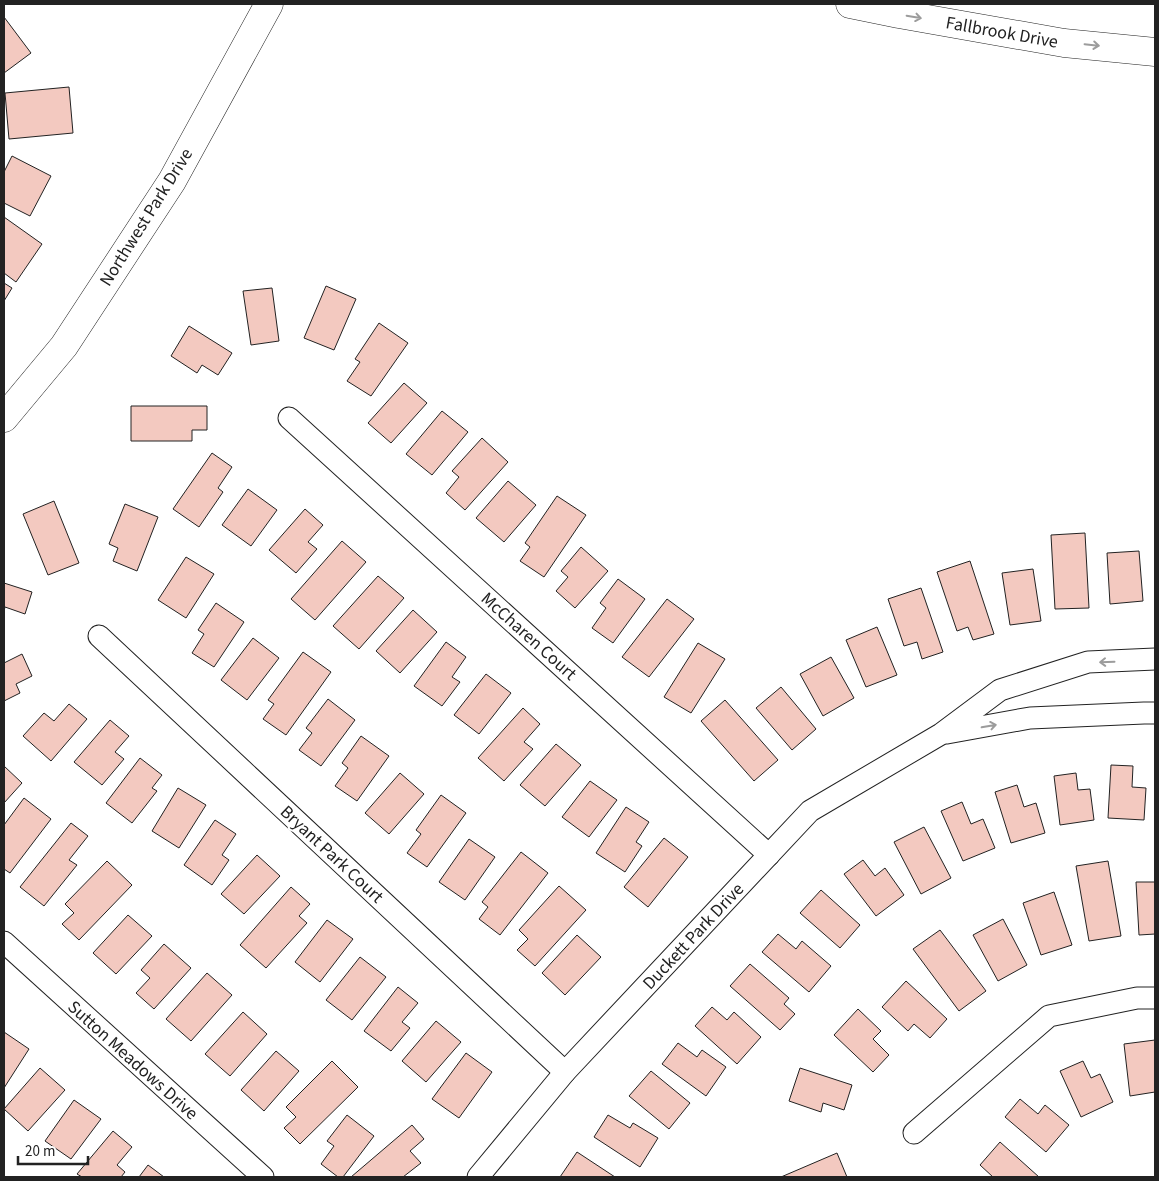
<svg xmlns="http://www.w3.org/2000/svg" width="1159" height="1181" font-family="'Source Sans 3',sans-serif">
<rect width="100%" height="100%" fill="#fff"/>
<g fill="#f3c9c0" stroke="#222">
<path d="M4 17 31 53 4 73Z"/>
<path d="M69 87 73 133 9 139 5 93Z"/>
<path d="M12 156 51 176 30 216 4 203V172Z"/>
<path d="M4 217 42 244 16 282 4 273Z"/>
<path d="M4 283 12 288 4 301Z"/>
<path d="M326 286 356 299 334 350 304 338Z"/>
<path d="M272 288 279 341 251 345 243 291Z"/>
<path d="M379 323 408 343 371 396 347 381 360 362 355 359Z"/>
<path d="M189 326 232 353 218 375 202 365 197 373 171 356Z"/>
<path d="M404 383 427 403 391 443 368 423Z"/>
<path d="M131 406H207V430H192V441H131Z"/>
<path d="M442 411 468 432 432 475 406 454Z"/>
<path d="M482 438 508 462 465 510 446 493 459 477 452 471Z"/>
<path d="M212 453 232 467 218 488 223 492 199 527 173 509Z"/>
<path d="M508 481 536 505 504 542 476 518Z"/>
<path d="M248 489 277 510 251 546 222 525Z"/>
<path d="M557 496 586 515 544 577 520 561 530 547 525 543Z"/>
<path d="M54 501 79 563 48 575 23 514Z"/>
<path d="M125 504 158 517 137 571 113 561 118 548 109 544Z"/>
<path d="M305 509 323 525 308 542 317 549 296 573 269 550Z"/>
<path d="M1085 533 1089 608 1055 609 1051 535Z"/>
<path d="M342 541 366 562 315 620 291 599Z"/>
<path d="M581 547 608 571 575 608 556 591 568 577 561 571Z"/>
<path d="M1139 551 1143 601 1110 604 1107 553Z"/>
<path d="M186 557 214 574 186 618 158 600Z"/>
<path d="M970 561 994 634 973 640 968 627 957 631 937 572Z"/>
<path d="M1033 569 1041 621 1010 625 1002 573Z"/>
<path d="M378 576 404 598 359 649 333 626Z"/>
<path d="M618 579 645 599 613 643 592 628 606 608 600 603Z"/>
<path d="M4 583 32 592 25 614 5 607 4 611Z"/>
<path d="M921 588 943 652 922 659 917 642 904 646 888 599Z"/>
<path d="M667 599 694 619 649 677 622 657Z"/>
<path d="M216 603 244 622 214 667 192 653 204 634 198 630Z"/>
<path d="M413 610 437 632 400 673 376 651Z"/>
<path d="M877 627 897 675 866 687 846 640Z"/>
<path d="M253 638 279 658 247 700 221 680Z"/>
<path d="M446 642 466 657 452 677 460 682 442 706 414 686Z"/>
<path d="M698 643 725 659 691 713 664 697Z"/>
<path d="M303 652 331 672 286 735 263 719 274 704 268 700Z"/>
<path d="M22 654 32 676 16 684 20 693 4 701V663Z"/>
<path d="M831 657 854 698 823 716 800 674Z"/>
<path d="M486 674 511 693 479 734 454 715Z"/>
<path d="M781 687 816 729 792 750 756 708Z"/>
<path d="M328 699 355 720 321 766 299 750 312 733 306 728Z"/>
<path d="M725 700 778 760 754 781 701 721Z"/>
<path d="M69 704 87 719 51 761 23 736 44 713 54 721Z"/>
<path d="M523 708 540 724 524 742 533 749 504 781 478 758Z"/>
<path d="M110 720 129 736 115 752 124 759 102 785 74 762Z"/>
<path d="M361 736 389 756 357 801 335 786 348 768 342 763Z"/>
<path d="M556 744 581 765 545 806 520 785Z"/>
<path d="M140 758 162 775 152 788 157 791 132 823 106 803Z"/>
<path d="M1111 765 1133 766 1132 787 1146 788 1144 820 1108 818Z"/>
<path d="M4 766 22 783 4 803Z"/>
<path d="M400 773 424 794 389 834 365 813Z"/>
<path d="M1076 773 1078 790 1090 789 1094 820 1060 825 1054 776Z"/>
<path d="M590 781 617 800 589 837 562 817Z"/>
<path d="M1017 785 1024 807 1036 803 1045 833 1011 843 995 792Z"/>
<path d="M178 788 206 805 179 848 152 831Z"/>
<path d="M441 795 466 813 427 867 407 853 421 834 416 830Z"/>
<path d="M24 798 51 819 10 873 4 869V825Z"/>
<path d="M962 802 971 824 983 819 995 848 963 861 941 811Z"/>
<path d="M626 807 649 822 636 842 642 846 625 872 596 853Z"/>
<path d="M215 820 236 834 222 855 229 860 212 885 184 865Z"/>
<path d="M71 823 88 836 69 860 77 865 44 906 20 887Z"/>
<path d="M924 827 951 878 921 894 894 842Z"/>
<path d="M664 838 688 857 648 907 624 887Z"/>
<path d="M469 839 495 857 465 900 439 882Z"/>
<path d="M521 852 548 873 500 935 479 919 488 907 482 902Z"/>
<path d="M257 855 280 876 244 914 221 894Z"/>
<path d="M863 860 875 876 885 868 904 895 876 916 844 874Z"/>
<path d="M107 861 132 885 79 940 62 924 74 913 65 904Z"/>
<path d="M1108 861 1121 936 1089 941 1076 866Z"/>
<path d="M1136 882H1155V934L1139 935Z"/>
<path d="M559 886 586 910 535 966 517 950 528 939 519 930Z"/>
<path d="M291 887 310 904 299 916 307 923 266 968 240 945Z"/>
<path d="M821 890 860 925 840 948 800 913Z"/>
<path d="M1054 892 1072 945 1041 955 1023 903Z"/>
<path d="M128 915 152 936 116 974 93 953Z"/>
<path d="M1003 919 1027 965 998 981 973 935Z"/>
<path d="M327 920 353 939 320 982 295 962Z"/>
<path d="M940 930 986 991 959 1011 913 949Z"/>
<path d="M778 934 796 949 802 941 831 966 809 992 762 952Z"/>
<path d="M577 935 601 957 565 995 542 973Z"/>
<path d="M164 944 191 968 154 1009 136 993 150 978 141 970Z"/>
<path d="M360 957 386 977 352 1020 326 1000Z"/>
<path d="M750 964 789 998 784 1004 795 1014 780 1030 730 986Z"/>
<path d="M207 973 232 995 191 1041 166 1019Z"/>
<path d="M906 981 947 1019 930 1038 914 1024 908 1031 882 1007Z"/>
<path d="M398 987 418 1003 402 1022 410 1028 391 1051 364 1031Z"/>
<path d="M712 1007 727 1020 734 1012 761 1037 737 1064 695 1026Z"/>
<path d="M858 1009 881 1031 873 1039 889 1055 873 1072 834 1035Z"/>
<path d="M243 1012 267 1034 230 1076 205 1054Z"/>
<path d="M436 1021 461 1042 426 1082 402 1061Z"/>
<path d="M4 1032 29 1049 4 1088Z"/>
<path d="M1155 1040V1092L1130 1096 1124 1044Z"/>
<path d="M678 1043 697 1057 702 1050 726 1067 706 1096 662 1064Z"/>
<path d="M276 1051 299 1071 264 1111 241 1090Z"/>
<path d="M466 1053 492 1072 459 1118 432 1099Z"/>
<path d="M332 1061 358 1087 300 1144 284 1128 296 1117 286 1107Z"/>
<path d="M1083 1061 1091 1078 1100 1074 1113 1102 1081 1117 1060 1071Z"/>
<path d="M40 1068 65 1090 28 1131 4 1109Z"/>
<path d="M800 1068 852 1085 844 1110 823 1103 821 1112 789 1101Z"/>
<path d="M651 1071 690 1103 669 1129 629 1096Z"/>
<path d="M1020 1099 1038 1114 1045 1105 1069 1125 1046 1152 1005 1117Z"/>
<path d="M74 1100 101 1119 71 1159 45 1141Z"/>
<path d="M347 1115 374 1136 343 1177H338L321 1164 334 1146 327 1141Z"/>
<path d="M608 1115 630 1128 633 1123 658 1138 640 1167 594 1137Z"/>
<path d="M412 1125 424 1139 410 1151 421 1163 403 1177H351Z"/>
<path d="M113 1131 132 1147 117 1165 125 1172 121 1177H82L77 1174Z"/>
<path d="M1000 1142 1039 1177H993L980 1165Z"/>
<path d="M577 1152 615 1177H560Z"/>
<path d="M837 1153 847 1177H781Z"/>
<path d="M148 1165 164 1177H139Z"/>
</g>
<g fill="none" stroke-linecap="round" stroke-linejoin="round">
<defs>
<g id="street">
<path d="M289 418 769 855"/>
<path d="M99 636 565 1072"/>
<path d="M947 733 1030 718 1144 713H1155"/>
<path d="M4 942 263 1177"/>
<path d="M914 1133 1049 1016 1137 998H1155"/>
<path d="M478 1177 565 1072 810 811 941 734 1000 690 1088 662 1155 659"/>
</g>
<g id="secondary">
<path d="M850 4 899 14 1064 43 1155 52"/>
<path d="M4 418 64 346 172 181 269 4"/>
</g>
</defs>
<use href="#street" stroke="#222" stroke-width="23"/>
<use href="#secondary" stroke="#222" stroke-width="29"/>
<use href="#street" stroke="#fff" stroke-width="21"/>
<use href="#secondary" stroke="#fff" stroke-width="28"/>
</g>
<defs><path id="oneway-shaft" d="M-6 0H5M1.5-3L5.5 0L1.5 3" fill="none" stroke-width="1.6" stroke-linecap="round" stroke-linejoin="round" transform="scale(1.25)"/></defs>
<g stroke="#9c9c9c">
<use href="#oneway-shaft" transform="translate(914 17) rotate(10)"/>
<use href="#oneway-shaft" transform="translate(1092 45) rotate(6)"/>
<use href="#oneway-shaft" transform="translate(1107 662) rotate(178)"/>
<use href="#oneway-shaft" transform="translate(989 726) rotate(-10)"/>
</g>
<g text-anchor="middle" stroke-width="4" stroke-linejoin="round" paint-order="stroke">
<g font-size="18" fill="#222" stroke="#fff">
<text transform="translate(1002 32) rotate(10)" y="6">Fallbrook Drive</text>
<text transform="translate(146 217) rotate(-58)" y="6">Northwest Park Drive</text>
<text transform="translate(529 636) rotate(42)" y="6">McCharen Court</text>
<text transform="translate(332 854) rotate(43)" y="6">Bryant Park Court</text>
<text transform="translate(693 936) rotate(-47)" y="6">Duckett Park Drive</text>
<text transform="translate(133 1060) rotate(42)" y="6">Sutton Meadows Drive</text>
</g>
</g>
<rect width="1159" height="1181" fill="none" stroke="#222222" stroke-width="10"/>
<path d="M18 1156v8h70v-8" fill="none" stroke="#222222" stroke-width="2.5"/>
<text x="25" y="1156" font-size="15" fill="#222222" stroke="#ffffff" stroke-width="4" paint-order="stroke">20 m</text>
</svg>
